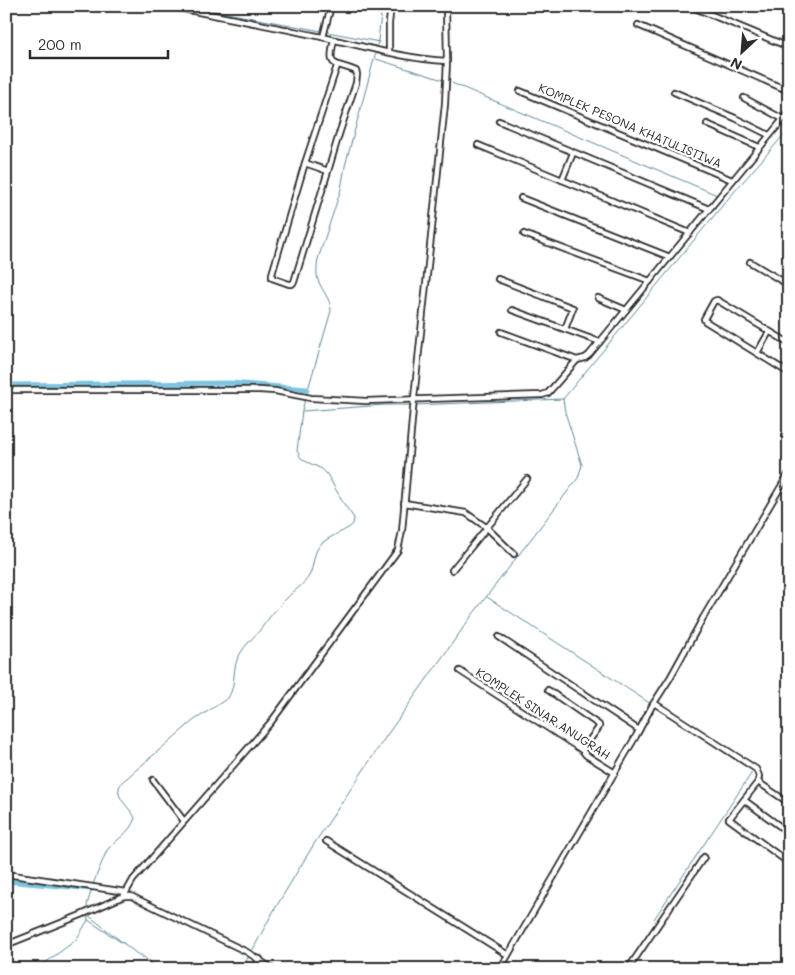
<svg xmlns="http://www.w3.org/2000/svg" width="795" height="975" font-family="Mali,sans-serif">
<rect width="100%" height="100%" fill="#fff"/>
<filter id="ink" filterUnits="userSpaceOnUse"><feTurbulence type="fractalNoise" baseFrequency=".02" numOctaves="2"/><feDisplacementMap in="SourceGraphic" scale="10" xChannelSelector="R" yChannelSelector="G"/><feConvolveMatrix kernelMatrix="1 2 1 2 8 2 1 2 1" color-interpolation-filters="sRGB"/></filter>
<g filter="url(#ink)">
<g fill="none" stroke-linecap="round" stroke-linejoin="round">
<g stroke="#5c8796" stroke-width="1">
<path d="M190 6 321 31"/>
<path d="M328 32 379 42"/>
<path d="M377 49 382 6"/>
<path d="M376 59 443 80"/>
<path d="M452 83 717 195"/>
<path d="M306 396 331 311C331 299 322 291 318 280 316 273 317 266 318 259L341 189 345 166 376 52"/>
<path d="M415 405 563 399 727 200 789 129"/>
<path d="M303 411 385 405H411"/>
<path d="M487 597 651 704"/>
<path d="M93 884 107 850C117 839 130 833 135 818 129 805 113 798 121 783L193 721 228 698C237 685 231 667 240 654 245 645 253 638 260 630 268 619 277 607 287 598 294 590 303 586 309 576 315 565 312 551 323 542 331 536 342 532 350 527L353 524 354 518 344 504 327 474 322 469 305 461 301 458 297 451 302 411 305 399"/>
<path d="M88 915 156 969"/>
<path d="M654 919 753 771 654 706"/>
<path d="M88 920 124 944"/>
<path d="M6 942 21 937"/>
<path d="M251 953 273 912 314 844 387 735 473 614 578 478 582 465 565 412 563 399"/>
<path d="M140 954 159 969"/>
<path d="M37 969 76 940 88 920 87 905 92 888"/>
<path d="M242 969 249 956"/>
</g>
<g stroke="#7dc4de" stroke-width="5">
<path d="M6 385 230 383 307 389"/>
<path d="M6 881 92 889"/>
</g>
<defs>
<g id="minor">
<path d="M168 6C219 16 271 26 322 37 363 46 405 59 447 61"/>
<path d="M690 6 789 47"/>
<path d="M769 6 789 14"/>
<path d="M638 25 789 91"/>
<path d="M323 37 331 6"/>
<path d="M389 52V23L391 6"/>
<path d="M520 91 732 180"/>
<path d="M674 92 735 118 769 135"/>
<path d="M744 98 783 119"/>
<path d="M499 121 709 209"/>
<path d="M707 124 759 147"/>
<path d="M478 145 690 233"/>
<path d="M305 163 328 171 340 131 356 83 357 74 356 71C334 61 327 70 334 40"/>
<path d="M328 171 294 282 292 284H289L272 278V274L305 163 337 66"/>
<path d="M562 180 573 153"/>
<path d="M521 198 670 257"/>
<path d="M524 234 650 281"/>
<path d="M750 262 789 285"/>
<path d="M498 279 573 308 565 329"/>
<path d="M598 298 626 310"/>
<path d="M512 310 600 342"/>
<path d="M501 332 577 360"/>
<path d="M789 343 717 300 714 301 704 319 705 321 789 373"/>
<path d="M757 353 769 332"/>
<path d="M6 390H259L275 391 311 398 366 401 542 395 548 393 577 360 585 358 589 355 789 112"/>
<path d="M404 503 466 513 486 527 514 554"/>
<path d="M452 570 527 479"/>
<path d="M499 637 639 730"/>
<path d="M460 671 582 750 586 755 615 773"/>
<path d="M548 690 599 725V727L597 730 582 750"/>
<path d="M654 703 756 769 759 776 758 782 729 819 789 863"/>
<path d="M153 780 184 821"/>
<path d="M758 782 789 803"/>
<path d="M744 800 789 833"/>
<path d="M326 841 508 955"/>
<path d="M6 874 126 892"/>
<path d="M124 896 133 880 271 722 398 550 402 531 414 398 445 104 447 61 446 6"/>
<path d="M6 945 81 915 124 896H131L247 952 273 969"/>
<path d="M253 969 260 959"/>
<path d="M500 969 636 736 652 706 670 678 703 618 789 473"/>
<path d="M628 969 704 857"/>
</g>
</defs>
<use href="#minor" stroke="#2b2b2b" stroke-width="8"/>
<use href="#minor" stroke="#fff" stroke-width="4.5"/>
</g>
</g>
<g text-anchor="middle" stroke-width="4.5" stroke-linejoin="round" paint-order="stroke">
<g font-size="12" fill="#2b2b2b" stroke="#fff">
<text transform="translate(630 126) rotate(23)" y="4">KOMPLEK PESONA KHATULISTIWA</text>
<text transform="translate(543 714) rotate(33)" y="4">KOMPLEK SINAR ANUGRAH</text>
</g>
</g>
<rect width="795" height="975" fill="none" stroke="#fff" stroke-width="25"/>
<rect x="12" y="12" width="770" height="950" fill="none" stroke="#2b2b2b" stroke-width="2" filter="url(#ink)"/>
<g transform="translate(742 52) rotate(206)" stroke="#ffffff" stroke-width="4" paint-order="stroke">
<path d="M0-4L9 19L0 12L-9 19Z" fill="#2b2b2b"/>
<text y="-8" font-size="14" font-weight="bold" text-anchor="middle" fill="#2b2b2b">N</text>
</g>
<path d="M30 50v8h138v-8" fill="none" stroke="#2b2b2b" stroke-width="2.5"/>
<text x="38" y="50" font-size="15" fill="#2b2b2b" stroke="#ffffff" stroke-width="4" paint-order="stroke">200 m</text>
</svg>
